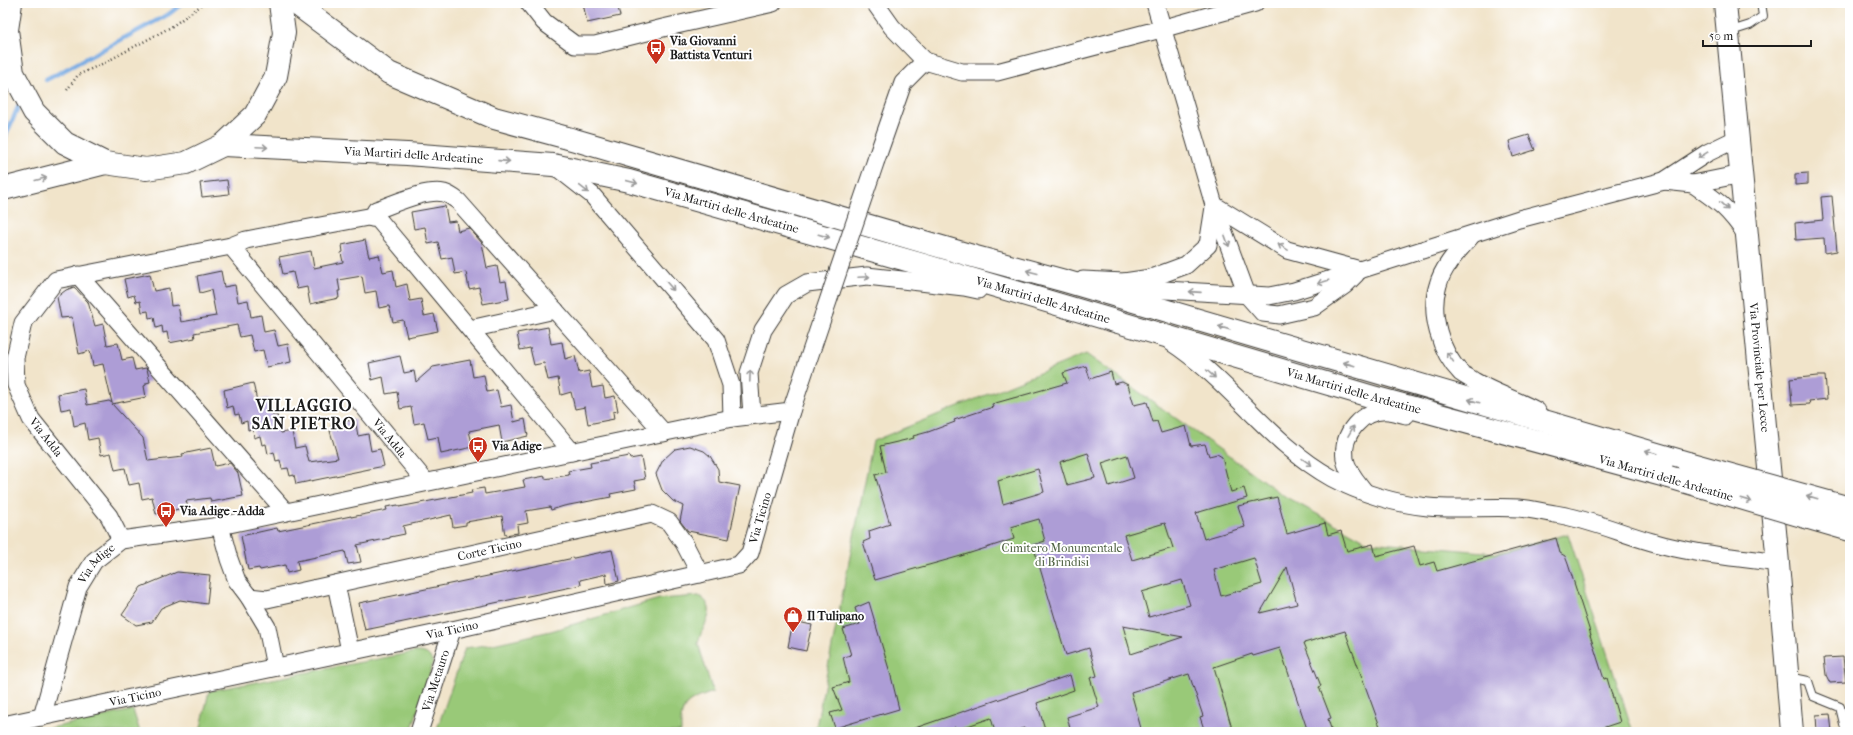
<svg xmlns="http://www.w3.org/2000/svg" width="1853" height="735" font-family="'IM FELL French Canon',serif">
<rect width="100%" height="100%" fill="#fff"/>
<filter id="ink" filterUnits="userSpaceOnUse"><feTurbulence type="fractalNoise" baseFrequency=".025" numOctaves="2"/><feDisplacementMap in="SourceGraphic" scale="8" xChannelSelector="R" yChannelSelector="G"/><feConvolveMatrix kernelMatrix="1 2 1 2 8 2 1 2 1" color-interpolation-filters="sRGB"/></filter>
<filter id="wash" filterUnits="userSpaceOnUse"><feTurbulence type="fractalNoise" baseFrequency=".012" numOctaves="4" result="noise"/><feDisplacementMap in="SourceGraphic" scale="16" xChannelSelector="R" yChannelSelector="G"/><feGaussianBlur stdDeviation="0.9" result="paint"/><feColorMatrix in="noise" values="0 0 0 0 0 0 0 0 0 0 0 0 0 0 0 0 0 1.4 0 .05"/><feComposite in="paint" operator="in"/></filter>
<g filter="url(#wash)">
<rect width="100%" height="100%" fill="#f1e4ca"/>
<g fill="#99c978" stroke="#5a724a">
<path d="M1086 354 1286 497 1368 542 1496 553 1568 534 1633 732H815L873 441Z"/>
<path d="M699 596C721 609 701 626 698 643L713 692C687 702 680 702 681 732H436L465 648 493 644 551 631 659 599Z"/>
<path d="M415 652C425 652 429 653 433 663L411 732H200L209 691Z"/>
<path d="M133 710 140 732H32Z"/>
</g>
<g fill="none" stroke-linecap="round" stroke-linejoin="round">
<g stroke="#75a9e2" stroke-width="4.5">
<path d="M46 80 169 14 183 3"/>
<path d="M3 142 19 105"/>
</g>
</g>
<g id="blocks">
<g fill="#ad9dd6" fill-rule="evenodd">
<path d="M583 3H617L620 16 587 23Z"/>
<path d="M1529 135 1535 150 1513 157 1509 141Z"/>
<path d="M1808 173V184L1795 185V174Z"/>
<path d="M227 180 229 194 202 197 200 183Z"/>
<path d="M1832 196 1837 251 1825 253 1824 238 1796 240 1795 223 1823 220 1821 197Z"/>
<path d="M445 206 448 222 456 221 458 231 469 228 482 243 487 268 497 266 500 282 506 281 509 299 483 304 479 287 469 289 466 272 455 274 452 257 442 259 438 242 428 244 425 227 414 229 411 212Z"/>
<path d="M365 240 369 257 379 255 383 272 393 270 396 287 407 284 410 301 421 299 424 316 434 314 438 331 407 337 403 320 393 322 389 306 379 308 376 291 365 293 362 276 338 280 340 291H338L339 298 310 304 307 287 297 289 293 272 283 274 279 257 311 251 314 268 343 262 341 253 343 252 342 245Z"/>
<path d="M221 271 224 287 235 285 238 302 248 300 251 317 261 315 264 332 274 330 278 346 288 344 291 362 267 367 263 350 254 352 250 335 240 337 237 325 194 333 195 338 169 343 167 332 163 333 162 326 156 328 154 317 149 318 148 311 142 312 140 301 136 302 134 295 128 297 124 279 150 274 154 291 169 288 171 306 178 305 181 322 216 316 211 290 200 293 197 276Z"/>
<path d="M74 287 88 302 95 326 103 324 107 345 118 343 122 360 132 358 135 370 146 368 147 369 150 382 146 383V385L144 386 146 397 112 404 143 438 148 461 183 457 182 454 211 448 215 466 230 463 238 473 243 496 211 502 210 498 186 501 188 507 156 514 152 497 142 499 139 483 129 485 125 468 115 470 111 453 101 455 98 438 88 440 85 423 74 426 71 408 61 410 58 394 84 389 87 405 109 401 112 403 103 364 93 366 90 351 79 354 72 317 61 318 57 297 66 290Z"/>
<path d="M548 327 551 344 562 342 565 359 575 356 579 373 589 371 592 388 603 386 605 398 615 396 618 411 613 412 614 419 588 424 585 407 575 409 571 392 561 395 558 378 548 380 544 363 534 365 530 348 520 350 517 333Z"/>
<path d="M400 356 404 373 414 371 416 382 433 367 470 360 473 377 484 375 487 392 497 390 501 407 511 405 514 422 525 419 528 436 502 442 499 425 469 431 473 447 441 454 438 437 428 439 424 422 414 424 411 407 400 409 397 392 386 394 383 377 372 380 369 363Z"/>
<path d="M1086 366 1090 379 1111 372 1114 384 1122 382 1128 385 1134 405 1147 402 1153 422 1157 421 1161 433 1186 426 1191 446 1205 444 1209 456 1217 454 1222 457 1231 492 1244 488 1247 498 1196 513 1204 539 1245 527 1238 506 1277 497 1287 534 1325 523 1328 535 1341 531 1347 551 1373 544 1376 556 1414 546 1420 566 1434 562 1437 571 1556 538 1560 553 1565 556 1568 564 1591 635H1590L1604 679 1607 678 1620 722 1590 732H1382L1345 631 1304 643 1321 686 1319 687 1331 718 1328 719 1332 732H1308L1280 648 1253 656 1252 654 1214 667 1233 732H1205L1200 717 1203 716 1189 674 1131 692 1142 732H1071L1067 717 1099 707 1090 678 1097 676 1089 648 1066 655 1033 545 1045 541 1039 519 1011 527 1014 539 961 556 875 580 863 542 870 539 869 531 890 524 875 475 886 472 880 446 914 438 913 436 928 432 955 422 954 420 993 407 992 404 1067 383 1063 373ZM1088 453 1095 478 1067 485 1060 462ZM1127 455 1134 478 1109 486 1102 463ZM1038 469 1044 492 1003 504 998 481ZM1165 523 1173 548 1132 560 1124 535ZM1254 558 1262 584 1221 596 1214 570ZM1287 567 1297 604 1260 613ZM1182 580 1190 605 1149 617 1142 592ZM1123 626 1183 637 1131 654Z"/>
<path d="M1817 376H1825L1827 399 1809 401 1810 404 1792 405 1790 379Z"/>
<path d="M253 383 257 401 268 398 272 415H277L281 433 292 431 295 448 305 446 309 462 338 458 330 431 332 430 331 425 355 419 358 436 368 434 371 451 380 449 384 466 296 484 294 475 290 476 288 468 282 469 280 460 276 461 274 452 268 454 266 444 262 445 260 436 254 438 253 429 248 430 247 421 241 423 239 414 235 415 233 406 227 408 224 390Z"/>
<path d="M690 446 704 451 710 456 718 469 719 482 740 486 729 539 688 531 680 521 683 506 673 501 662 490 656 474 663 460 675 449Z"/>
<path d="M629 456 630 459 641 457 645 479 634 481 636 489 610 494 611 497 564 506 551 510 550 507 526 511 528 523 517 525 518 533 505 535 502 516 466 522V525L453 527 451 515 403 526 405 534 390 537V538L357 545 361 562 348 564 345 551 297 561 299 570 287 573 285 565 260 570 259 568 248 570 241 536 277 528 278 531 351 516V517L387 510 386 507 398 505 399 507 472 493 471 490 484 488 485 494 525 487 523 480 545 476V479L569 475 568 471 591 467 590 463Z"/>
<path d="M612 550 619 581 607 584 606 574 580 580 581 585 365 630 359 603Z"/>
<path d="M177 572 210 575 207 604 180 600 161 608 152 622 136 625 122 615 141 587Z"/>
<path d="M869 602 891 676 899 709 835 728 830 713 842 710 833 687 849 682 843 657 851 655 843 629 860 624 855 608Z"/>
<path d="M793 621 812 625 806 651 788 647Z"/>
<path d="M1843 657 1846 682 1830 683 1826 675 1824 658Z"/>
<path d="M1070 675 1074 690 1037 703 1046 732H1026L1024 728 1010 732H995L991 718 956 730 955 727 940 732H909V730Z"/>
<path d="M1830 714 1832 731 1817 732 1816 715Z"/>
</g>
</g>
</g>
<g filter="url(#ink)">
<use href="#blocks" fill-opacity="0" stroke="#3c3a36" stroke-width="1"/>
<g fill="none" stroke-linecap="round" stroke-linejoin="round">
<defs>
<g id="lane">
<path d="M1728 32 1750 25 1763 16 1761 3"/>
<path d="M1789 677 1808 681 1813 696 1840 707 1846 732"/>
</g>
<g id="street">
<path d="M529 3 544 22 575 45H595L663 28 773 3"/>
<path d="M875 3 892 27 925 61 962 72H997L1161 29 1255 3"/>
<path d="M1155 3 1214 205 1247 295 1263 313 1279 315 1314 307 1345 285 1356 274"/>
<path d="M876 160 903 83 925 61"/>
<path d="M555 166 592 195 716 340 731 385 732 418"/>
<path d="M1664 181 1693 184 1742 174"/>
<path d="M1693 184C1719 202 1729 209 1747 236"/>
<path d="M1214 205 1287 250 1360 270"/>
<path d="M372 218 376 210C394 204 425 189 444 193 448 194 454 198 458 201L664 433"/>
<path d="M1472 235C1459 250 1443 266 1438 285 1429 313 1440 352 1461 373 1465 376 1470 378 1474 381 1494 393 1517 400 1537 411"/>
<path id="s1" d="M231 246 426 482"/>
<path d="M78 275 286 512"/>
<path d="M1083 280 1124 282 1151 278 1186 265 1208 245 1214 207"/>
<path d="M1124 282 1148 289 1269 296 1294 291 1519 219 1664 181 1707 153 1738 138"/>
<path d="M470 329 555 310"/>
<path d="M1171 342C1231 381 1270 444 1332 478 1360 493 1397 504 1428 507 1458 510 1489 506 1519 508 1531 509 1543 512 1555 514 1589 519 1620 533 1652 542 1692 554 1736 557 1778 563"/>
<path d="M752 415 749 373 763 330 786 295 807 283 867 276 964 287 978 290"/>
<path d="M1364 491C1357 482 1347 471 1345 459 1341 434 1362 409 1388 411 1394 411 1400 414 1406 415"/>
<path d="M220 526 229 559 237 581 249 597 267 627 275 667"/>
<path d="M121 540 109 516 31 419 16 385 15 358 23 323 56 280 231 246 246 240 368 217 378 219 572 452"/>
<path d="M336 584 350 651"/>
<path id="s2" d="M249 597 267 599 652 514 669 522 684 543 700 574"/>
<path id="s3" d="M42 717 78 587 94 561 121 540 220 526 732 418 791 411"/>
<path id="s4" d="M3 725 452 630 739 565 750 553 791 411 824 313"/>
<path id="s5" d="M419 732 452 630"/>
</g>
<g id="secondary">
<path d="M11 3 7 30 13 73 34 112 65 143 105 163 146 169 186 163 223 145 255 115 276 76 284 33 280 3"/>
<path d="M295 3 389 73 494 118 575 140 976 257 1065 281 1688 463"/>
<path id="s6" d="M1725 3 1778 563 1792 732"/>
<path id="s7" d="M223 145 407 154 553 165 629 181 924 265 1373 397 1669 477"/>
<path d="M3 189 105 163"/>
</g>
</defs>
<use href="#lane" stroke="#3c3a36" stroke-width="10"/>
<use href="#street" stroke="#3c3a36" stroke-width="19"/>
<use href="#secondary" stroke="#3c3a36" stroke-width="24"/>
<path stroke="#3c3a36" stroke-width="2.5" stroke-dasharray="1 3" stroke-linecap="butt" d="M67 90 78 75 104 63 171 27 199 7 203 3"/>
<use href="#lane" stroke="#fff" stroke-width="8"/>
<use href="#street" stroke="#fff" stroke-width="17"/>
<use href="#secondary" stroke="#fff" stroke-width="22"/>
<defs>
<path id="street-bridge" d="M824 313 876 160"/>
<g id="secondary-bridge">
<path d="M1688 463 1850 508"/>
<path d="M1669 477 1850 530"/>
</g>
</defs>
<use href="#street-bridge" stroke="#3c3a36" stroke-width="19" stroke-linecap="butt"/>
<use href="#secondary-bridge" stroke="#3c3a36" stroke-width="24" stroke-linecap="butt"/>
<use href="#street-bridge" stroke="#fff" stroke-width="17"/>
<use href="#secondary-bridge" stroke="#fff" stroke-width="22"/>
</g>
<defs><path id="oneway-shaft" d="M-6 0H5M1.5-3L5.5 0L1.5 3" fill="none" stroke-width="1.6" stroke-linecap="round" stroke-linejoin="round"/></defs>
<g stroke="#999">
<use href="#oneway-shaft" transform="translate(262 147) rotate(3)"/>
<use href="#oneway-shaft" transform="translate(1703 155) rotate(148)"/>
<use href="#oneway-shaft" transform="translate(504 161) rotate(4)"/>
<use href="#oneway-shaft" transform="translate(41 179) rotate(-14)"/>
<use href="#oneway-shaft" transform="translate(632 182) rotate(15)"/>
<use href="#oneway-shaft" transform="translate(584 189) rotate(38)"/>
<use href="#oneway-shaft" transform="translate(1724 206) rotate(43)"/>
<use href="#oneway-shaft" transform="translate(824 236) rotate(16)"/>
<use href="#oneway-shaft" transform="translate(1227 241) rotate(70)"/>
<use href="#oneway-shaft" transform="translate(1283 247) rotate(-149)"/>
<use href="#oneway-shaft" transform="translate(1032 272) rotate(-165)"/>
<use href="#oneway-shaft" transform="translate(864 277) rotate(-3)"/>
<use href="#oneway-shaft" transform="translate(1323 282) rotate(162)"/>
<use href="#oneway-shaft" transform="translate(670 286) rotate(49)"/>
<use href="#oneway-shaft" transform="translate(1195 292) rotate(-176)"/>
<use href="#oneway-shaft" transform="translate(1224 328) rotate(-164)"/>
<use href="#oneway-shaft" transform="translate(1450 357) rotate(-125)"/>
<use href="#oneway-shaft" transform="translate(1349 364) rotate(-164)"/>
<use href="#oneway-shaft" transform="translate(1211 374) rotate(42)"/>
<use href="#oneway-shaft" transform="translate(750 376) rotate(-88)"/>
<use href="#oneway-shaft" transform="translate(1474 401) rotate(-164)"/>
<use href="#oneway-shaft" transform="translate(1351 431) rotate(-60)"/>
<use href="#oneway-shaft" transform="translate(1651 452) rotate(-164)"/>
<use href="#oneway-shaft" transform="translate(1307 462) rotate(35)"/>
<use href="#oneway-shaft" transform="translate(1812 497) rotate(-164)"/>
<use href="#oneway-shaft" transform="translate(1746 500) rotate(16)"/>
</g>
</g>
<defs>
<symbol id="bus-pin" viewBox="-11 -11 22 30"><path d="M0 17L-7.5 6A9.5 9.5 0 1 1 7.5 6Z" fill="#c8321e" stroke="#fff"/><path d="M-5-6H5V4H4V6H2V4H-2V6H-4V4H-5ZM-3.5-4V0h7V-4ZM-3.5 1.2v1.5H-2V1.2ZM2 1.2v1.5H3.5V1.2Z" fill="#fff"/></symbol>
<symbol id="shop-pin" viewBox="-11 -11 22 30"><path d="M0 17L-7.5 6A9.5 9.5 0 1 1 7.5 6Z" fill="#c8321e" stroke="#fff"/><path d="M-5-2.5h2.3a2.7 3.5 0 0 1 5.4 0H5L5.5 6h-11ZM-1.5-2.5h3a1.5 2.3 0 0 0-3 0Z" fill="#fff"/></symbol>
</defs>
<g fill-rule="evenodd">
<use href="#bus-pin" x="645" y="37" width="22" height="30"/>
<use href="#bus-pin" x="467" y="435" width="22" height="30"/>
<use href="#bus-pin" x="155" y="500" width="22" height="30"/>
<use href="#shop-pin" x="782" y="605" width="22" height="30"/>
</g>
<g text-anchor="middle" stroke-width="4" stroke-linejoin="round" paint-order="stroke">
<g font-size="12" font-weight="bold" fill="#1c1c1c" stroke="#fff" text-anchor="start">
<text x="670" y="45">Via Giovanni<tspan x="670" dy="14">Battista Venturi</tspan></text>
<text x="492" y="450">Via Adige</text>
<text x="180" y="515">Via Adige - Adda</text>
<text x="807" y="620">Il Tulipano</text>
</g>
<g font-size="12" fill="#1c1c1c" stroke="#fff">
<text dy="4" stroke="none"><textPath href="#s7" startOffset="191">Via Martiri delle Ardeatine</textPath></text>
<text dy="4" stroke="none"><textPath href="#s7" startOffset="515">Via Martiri delle Ardeatine</textPath></text>
<text dy="4" stroke="none"><textPath href="#s7" startOffset="839">Via Martiri delle Ardeatine</textPath></text>
<text dy="4" stroke="none"><textPath href="#s6" startOffset="366">Via Provinciale per Lecce</textPath></text>
<text dy="4" stroke="none"><textPath href="#s7" startOffset="1163">Via Martiri delle Ardeatine</textPath></text>
<text transform="translate(46 437) rotate(52)" y="4">Via Adda</text>
<text dy="4" stroke="none"><textPath href="#s1" startOffset="249">Via Adda</textPath></text>
<text transform="translate(1666 478) rotate(16)" y="4">Via Martiri delle Ardeatine</text>
<text dy="4" stroke="none"><textPath href="#s4" startOffset="806">Via Ticino</textPath></text>
<text dy="4" stroke="none"><textPath href="#s2" startOffset="246">Corte Ticino</textPath></text>
<text dy="4" stroke="none"><textPath href="#s3" startOffset="165">Via Adige</textPath></text>
<text dy="4" stroke="none"><textPath href="#s4" startOffset="459">Via Ticino</textPath></text>
<text dy="4" stroke="none"><textPath href="#s5" startOffset="54">Via Metauro</textPath></text>
<text dy="4" stroke="none"><textPath href="#s4" startOffset="135">Via Ticino</textPath></text>
</g>
<g font-size="12" fill="#4e6141" stroke="#fff">
<text x="1062" y="552">Cimitero Monumentale<tspan x="1062" dy="14">di Brindisi</tspan></text>
</g>
<g font-size="16" font-weight="bold" letter-spacing="1" fill="#1c1c1c" stroke="#fff">
<text x="304" y="411">VILLAGGIO<tspan x="304" dy="18">SAN PIETRO</tspan></text>
</g>
</g>
<rect width="1853" height="735" fill="none" stroke="#fff" stroke-width="16"/>
<path d="M1703 40v6h108v-6" fill="none" stroke="#1c1c1c" stroke-width="2"/>
<text x="1709" y="40" font-size="12" fill="#1c1c1c" stroke="#ffffff" stroke-width="3" paint-order="stroke">50 m</text>
</svg>
